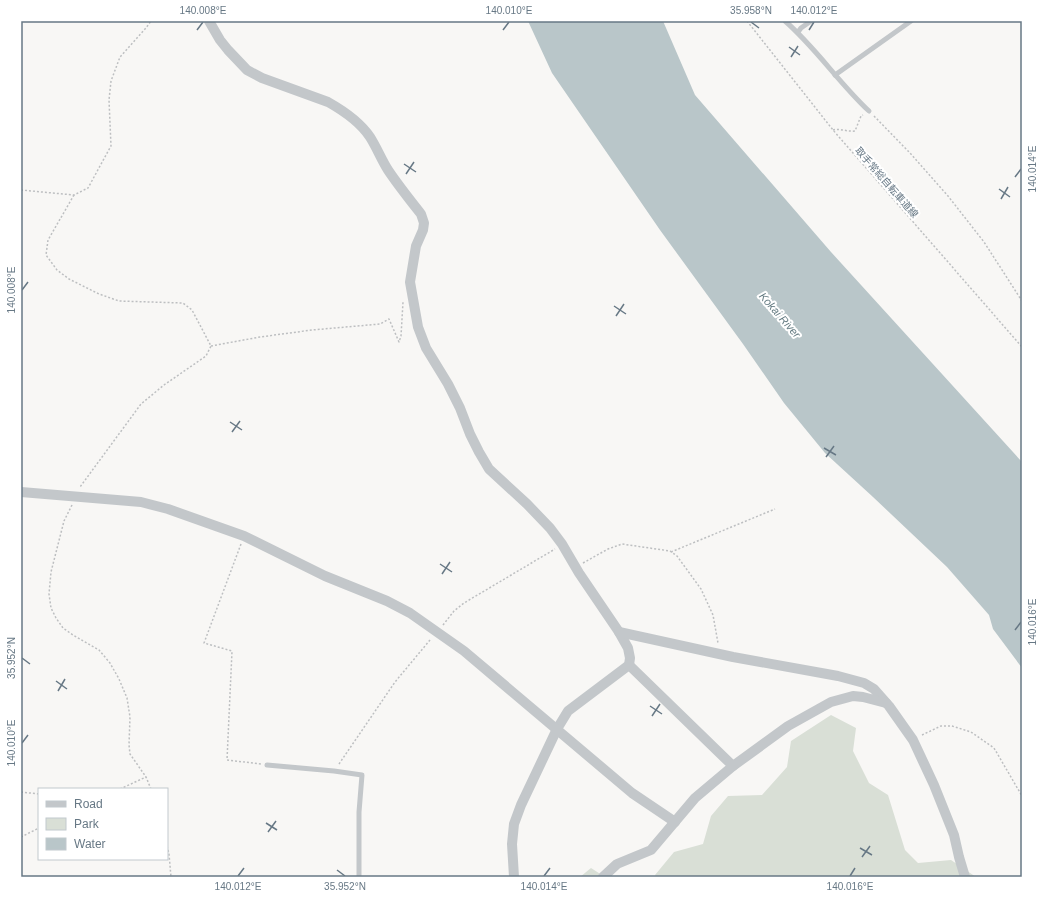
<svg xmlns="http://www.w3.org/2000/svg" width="1043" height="898" font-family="Helvetica,'Noto Sans JP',sans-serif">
<rect width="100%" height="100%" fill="#f8f7f5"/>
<g fill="#d9dfd6">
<path d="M831 715 856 728 853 751 869 783 888 795 905 850 918 863 951 860 976 877H656L655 875 674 852 703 844 711 816 728 796 762 795 787 767 791 741Z"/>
<path d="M591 868 605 877H580Z"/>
</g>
<path fill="#b9c6c9" d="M528 21H663L695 95 831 252 1022 462V668L993 629 989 615 947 567 873 497 825 453 784 403 743 344 660 230 552 73Z"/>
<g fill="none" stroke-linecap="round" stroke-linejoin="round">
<g stroke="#bdbfc1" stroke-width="1.5" stroke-dasharray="2 2" stroke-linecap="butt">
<path d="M747 21 833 130 1022 347"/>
<path d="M874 116 910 153 948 196 984 242 1022 301"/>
<path d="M833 130C840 128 847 132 855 131L861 116 863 115"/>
<path d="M21 190 74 195 88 188 111 146 109 100 111 81 120 57 146 28 151 21"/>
<path d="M74 195 48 240 46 255 57 270 69 279 99 294 119 301 183 303 192 310 211 346 206 356 164 385 141 404 80 487"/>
<path d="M211 346 260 337 312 330 380 324 389 319 399 342 401 336 403 302"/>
<path d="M72 505 64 521 51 572 49 594 51 608 56 618 63 628 73 635 99 650 110 663 119 679 127 698 130 717 129 745 130 754 146 777 151 789"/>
<path d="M241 544 204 643 232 651 227 760 261 764"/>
<path d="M671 552 775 509"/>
<path d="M583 563 608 549 622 544 670 551 677 556 701 589 713 615 718 643"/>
<path d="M443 625 454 611 464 603 555 549"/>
<path d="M922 735 941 726H952L971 732 994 748 1022 796"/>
<path d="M339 764 395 682 430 640"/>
<path d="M120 789 146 777"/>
<path d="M21 792 39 794"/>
<path d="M21 837 39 828"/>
<path d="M167 846 169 854 171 877"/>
</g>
<g stroke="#c3c7ca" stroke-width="5">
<path d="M785 21C816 48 839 83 869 111"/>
<path d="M798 32 801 28 811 21"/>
<path d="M835 75 911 21"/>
<path d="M267 765 334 771 362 775 359 812V877"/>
</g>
<g stroke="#c3c7ca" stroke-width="10">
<path d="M209 21 220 40 228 50 247 70 262 78 328 102C344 111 360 122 370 137 377 148 381 159 388 170 398 185 410 200 421 214L424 223 423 230 416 246 410 282 418 327 426 348 448 384 460 408 470 434 479 452 489 469 527 504 550 528 562 544 579 573 619 632 628 648 630 658 629 665 568 711 557 729 521 805 514 824 512 844 514 877"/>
<path d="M21 492 141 502 168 509 244 536 325 576 387 601 410 613 464 651 632 793 675 822"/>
<path d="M619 632 733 657 838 676 864 683 874 689 889 706 913 740 934 785 954 835 959 857 965 877"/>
<path d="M733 766 788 726 831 702 853 696 863 697 886 703"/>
<path d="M603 877 617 864 651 850 695 798 733 766 629 665"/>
</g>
</g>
<path fill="none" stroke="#677885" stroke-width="1.5" d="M751 22 759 28M197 30 203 22M503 30 509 22M809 30 814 22M789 47 800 55M791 57 798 46M404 164 416 172M406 174 414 162M1015 177 1021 169M999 189 1010 197M1001 199 1008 187M22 290 28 282M614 306 626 314M616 316 624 304M230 422 242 430M232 432 240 421M824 448 836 455M826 457 834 446M440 564 452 572M442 574 450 562M1015 630 1021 622M22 658 30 664M56 681 67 689M58 691 65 679M650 706 662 714M652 716 660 704M22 743 28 735M266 823 277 830M268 832 276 821M860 848 872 855M862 857 870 846M337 870 345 876M238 876 244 868M544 876 550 868M850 876 855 868"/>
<g text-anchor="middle" stroke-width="4" stroke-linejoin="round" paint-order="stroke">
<g font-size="10" fill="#677885" stroke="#fff">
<text transform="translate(887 182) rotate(49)" y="4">取手常総自転車道線</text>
</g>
<g font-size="11" font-style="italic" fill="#637a81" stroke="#fff">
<text transform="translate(780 315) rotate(49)" y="4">Kokai River</text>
</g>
</g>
<rect width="1043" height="898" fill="none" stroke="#ffffff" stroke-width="44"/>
<rect x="38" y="788" width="130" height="72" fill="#ffffff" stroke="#c2c9ce"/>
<rect x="46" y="801" width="20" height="6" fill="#c3c7ca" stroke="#c2c9ce"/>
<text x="74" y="808" font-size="12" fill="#677885">Road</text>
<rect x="46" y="818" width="20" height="12" fill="#d9dfd6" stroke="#c2c9ce"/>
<text x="74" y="828" font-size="12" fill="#677885">Park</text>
<rect x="46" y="838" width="20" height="12" fill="#b9c6c9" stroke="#c2c9ce"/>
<text x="74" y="848" font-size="12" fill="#677885">Water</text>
<rect x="22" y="22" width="999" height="854" fill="none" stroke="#677885" stroke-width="1.5"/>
<g font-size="10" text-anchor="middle" fill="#677885">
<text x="203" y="14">140.008°E</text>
<text x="509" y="14">140.010°E</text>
<text x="751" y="14">35.958°N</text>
<text x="814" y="14">140.012°E</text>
<text transform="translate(1032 169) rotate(-90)" y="4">140.014°E</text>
<text transform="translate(11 290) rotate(-90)" y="4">140.008°E</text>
<text transform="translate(1032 622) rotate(-90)" y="4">140.016°E</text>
<text transform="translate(11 658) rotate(-90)" y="4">35.952°N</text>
<text transform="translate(11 743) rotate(-90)" y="4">140.010°E</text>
<text x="238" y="890">140.012°E</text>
<text x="345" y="890">35.952°N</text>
<text x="544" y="890">140.014°E</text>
<text x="850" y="890">140.016°E</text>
</g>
</svg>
